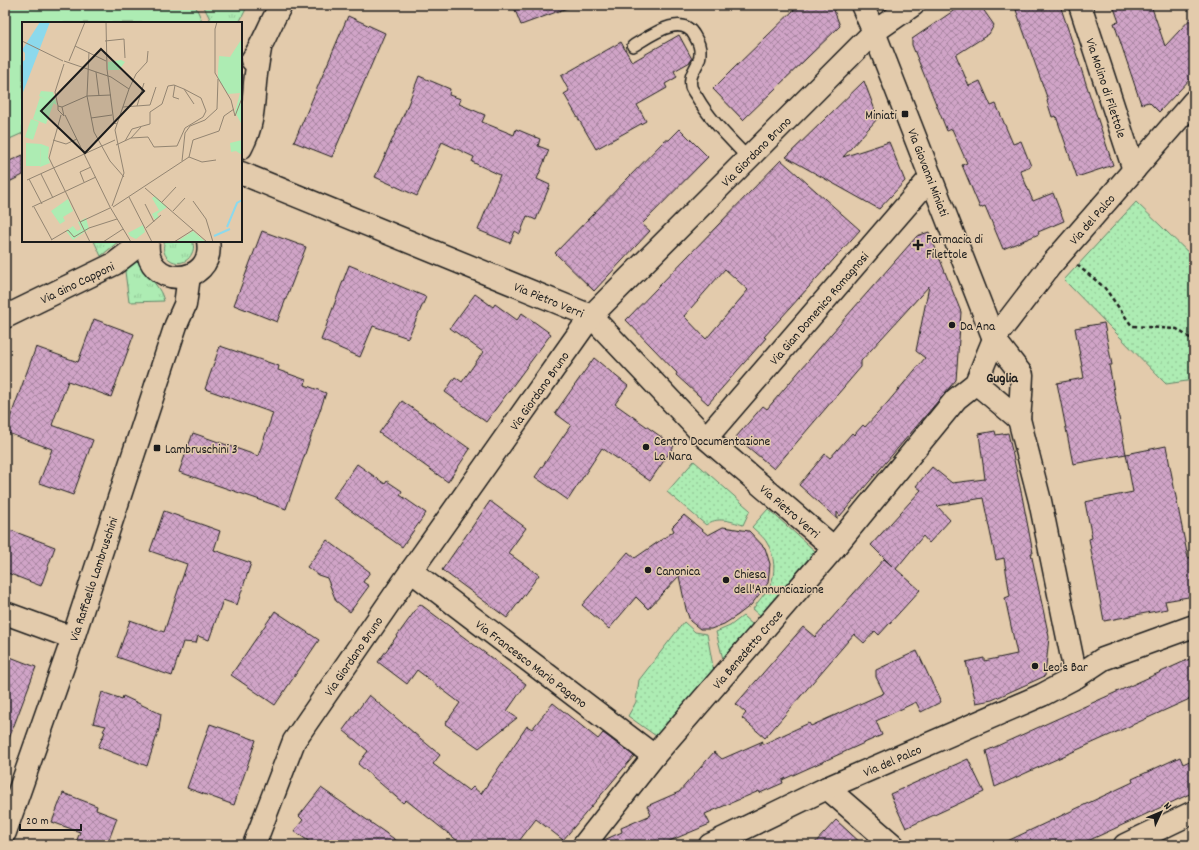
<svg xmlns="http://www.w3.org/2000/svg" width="1199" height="850" font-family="Dekko,sans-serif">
<defs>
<pattern id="grass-tufts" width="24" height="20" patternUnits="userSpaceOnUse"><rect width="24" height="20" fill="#adecb3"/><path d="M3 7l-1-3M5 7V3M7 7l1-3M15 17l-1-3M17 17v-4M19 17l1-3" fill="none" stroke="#94ca99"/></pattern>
<pattern id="park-dots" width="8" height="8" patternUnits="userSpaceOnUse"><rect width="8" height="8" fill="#adecb3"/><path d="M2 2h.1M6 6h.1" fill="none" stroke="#94ca99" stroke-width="1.8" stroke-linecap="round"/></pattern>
<pattern id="building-cross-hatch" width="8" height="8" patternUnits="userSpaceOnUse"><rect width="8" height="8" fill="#d0a4c7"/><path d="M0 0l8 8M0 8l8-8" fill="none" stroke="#a885a1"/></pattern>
</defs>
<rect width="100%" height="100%" fill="#e3cbac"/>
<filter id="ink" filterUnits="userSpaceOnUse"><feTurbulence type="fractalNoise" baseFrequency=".025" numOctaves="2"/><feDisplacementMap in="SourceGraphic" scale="8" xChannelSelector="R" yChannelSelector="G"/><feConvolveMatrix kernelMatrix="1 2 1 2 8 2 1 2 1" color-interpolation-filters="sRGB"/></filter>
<g filter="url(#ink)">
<g fill="url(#grass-tufts)" stroke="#648468">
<path d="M203 5H248L239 23H212Z"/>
<path d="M94 241H119L101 256Z"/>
<path d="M165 241H192C194 245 194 249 192 253 184 272 157 260 165 241Z"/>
<path d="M140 254C144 262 147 271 151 278 157 287 161 290 164 301L129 302 124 264Z"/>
</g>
<g fill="url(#park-dots)" stroke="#648468">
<path d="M1136 202 1194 258V380L1166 384 1064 280Z"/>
<path d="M694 461 750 510 743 525C730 521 717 516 706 525L667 492Z"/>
<path d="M768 509 815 551 760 615 753 609C758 601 765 594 770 586 776 574 775 555 767 543 764 537 757 532 752 527Z"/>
<path d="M743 616 753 625 723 659 716 632 730 626Z"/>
<path d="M684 622 695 632 707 634 714 672 656 736 628 716 636 702 639 680Z"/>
</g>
<path fill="#adecb3" stroke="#648468" d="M5 5H195L203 23H23V133L5 141Z"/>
<g fill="url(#building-cross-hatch)" stroke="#1c1c1c" fill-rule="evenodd">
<path d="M513 5H570V7L521 25Z"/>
<path d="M799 5H832L840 26 743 120 713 89 732 70Z"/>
<path d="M962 5H980L994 25 989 34 956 55 969 86 980 81 991 106 996 104 1013 144 1021 141 1031 166 1020 170 1033 201 1053 193 1064 221 1038 232 1039 234 1003 249 985 206 980 208 962 165 967 163 952 129 947 131 912 45V39Z"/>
<path d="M1031 5H1060L1113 165 1077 177 1056 116 1052 117 1047 101 1048 100 1016 10Z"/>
<path d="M1113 5H1151L1165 46 1194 15V75L1159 112 1149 102 1141 104 1114 23 1119 22Z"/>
<path d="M348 16 385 33 332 157 294 142Z"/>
<path d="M679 35 692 59 690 62 674 71 677 77 665 84 667 88 637 105 646 121 596 149 564 94 569 91 561 76 621 42 632 62Z"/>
<path d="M419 76 450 89 449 95 461 99 459 104 485 115 482 122 514 135 516 129 540 139 538 146 549 150 537 179 550 185 536 220 527 216 520 234 515 231 510 243 478 230 500 175 472 162 474 157 442 142 417 196 375 177 405 112Z"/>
<path d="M864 81 878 118 843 157 889 142 905 181 879 209 786 157Z"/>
<path d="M680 129 708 157 642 224 650 231 594 291 555 253 665 140H669Z"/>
<path d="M23 155V175L5 184V163Z"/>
<path d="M781 160 860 230 764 337 766 338 708 404 676 375 677 373 626 320ZM725 269 748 290 706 339 684 316Z"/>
<path d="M262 231 306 247 277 322 234 305Z"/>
<path d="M929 232 961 312 956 380 840 516 837 512V519L799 485 825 454 830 458 852 433 854 435 863 425 865 427 888 402 925 358 916 351 929 286 861 361V367L774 469 736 437 763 406 767 409 832 333 917 236Z"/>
<path d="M349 265 426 297 408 338 373 326 360 357 321 340Z"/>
<path d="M475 294 493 307 495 304 517 320 522 313 551 334 486 422 445 392 455 377 462 382 483 352 450 328Z"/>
<path d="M94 319 134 334 111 397 68 381 52 425 93 440 73 495 39 483 52 449 5 432 36 347 78 362Z"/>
<path d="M1104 323 1112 365H1109L1126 454 1073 464 1057 383 1084 378 1075 328Z"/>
<path d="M220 346 279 366 278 370 306 380 305 385 326 393 286 509 179 472 193 433 258 456 273 413 205 389Z"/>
<path d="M594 358 628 386 615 404 674 446 650 481 602 448 568 500 535 477 571 425 555 413Z"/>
<path d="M402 401 470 449 448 482 379 433Z"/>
<path d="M995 431 996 435 1008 433 1022 496 1033 553H1031L1049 637 1045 676 992 700 976 703 966 662 984 658V661L1017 654 1005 598 1010 596 1004 558 996 560 983 498 937 506 950 520 929 543 923 536 896 569 920 590 879 635 875 631 864 643 854 634 765 738 742 718 746 713 736 704 803 627 815 637 884 559 893 567 871 545 921 490 916 486 932 467 952 483 985 479 979 434Z"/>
<path d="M1166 446 1188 558 1194 557V596L1165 601 1167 609 1104 621 1089 539 1092 538 1085 502 1133 492 1126 454Z"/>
<path d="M357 464 385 484 387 481 402 491 400 495 426 513 402 547 333 498Z"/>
<path d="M490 501 526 528 508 553 539 575 507 618 442 570Z"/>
<path d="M164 511 220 531 214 550 251 563 237 605 223 600 209 640 198 636 196 643 183 642 172 676 117 657 130 620 164 632 187 564 150 551Z"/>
<path d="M684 515 708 535 723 527 749 531 765 548 770 564 768 583 751 605 738 615 724 624 711 629H700L690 621 686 609 679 576 648 609 636 597 609 629 582 605 628 552 635 558 674 531 672 527Z"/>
<path d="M5 528 55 547 41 586 5 572Z"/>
<path d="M327 540 370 572 363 582 369 586 350 612 336 601 327 578 318 575 307 567Z"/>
<path d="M420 604 526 684 507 711 517 718 479 748 445 724 460 703 417 670 407 684 378 662Z"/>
<path d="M275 611 319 640 275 705 231 675Z"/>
<path d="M917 651 941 702 921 712 916 702 876 721 882 735 782 780 783 783 760 793 759 791 705 814 710 824 660 845H600L604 840 622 832 621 828 651 815 647 806 679 792 714 752 722 759 763 741 759 746 809 723 811 726 884 693 876 677V670Z"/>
<path d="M5 655 36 667 7 744H5Z"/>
<path d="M1194 657V697L995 787 986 751Z"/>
<path d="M102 692 122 699 123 696 161 714 159 729 147 766 98 747 105 732 103 731 106 726 93 723Z"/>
<path d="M369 695 440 755 433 764 469 791 473 787 481 794 527 726 532 729 553 703 598 739 603 733 634 756 563 840 536 819 516 845H463L406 800 403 803 358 764 368 751 343 730Z"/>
<path d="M210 724 256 740 234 805 187 788Z"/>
<path d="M1180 757 1183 764 1194 759V792L1079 845H999L1133 782 1132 779Z"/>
<path d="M968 759 984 792 906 828 890 794Z"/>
<path d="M321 788 403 845H314L294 831 303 820 299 816Z"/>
<path d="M63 793 97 806 96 810 117 818 107 845H75L80 832 52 822Z"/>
<path d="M836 820 863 845H813Z"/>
</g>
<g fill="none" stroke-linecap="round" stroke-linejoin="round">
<defs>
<path id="service" d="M633 46C649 37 681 12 694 35 698 42 701 47 700 55 699 67 688 73 691 87 692 90 695 94 697 97 710 120 730 139 748 158"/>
<g id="minor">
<path id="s1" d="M1080 5 1134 170"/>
<path id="s2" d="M241 173 591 316 706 438 834 548"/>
<path d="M976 383 1019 419"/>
<path id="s3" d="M706 438 931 177"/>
<path id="s4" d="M411 571 654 756"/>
<path d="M5 613 73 638"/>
<path d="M1076 677 1103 659 1194 626"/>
<path d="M827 788 893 845"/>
<path id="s5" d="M254 845 294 741 411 571 591 316 874 32 913 5"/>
<path id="s6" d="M584 845 654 756 834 548 956 399 976 383 994 339 1050 266 1194 101"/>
<path id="s7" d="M710 845 827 788 1042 695 1076 677 1040 501 1019 419 1021 395 1022 375 994 339 874 32 862 5"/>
<path d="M1125 845 1194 812"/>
</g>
<g id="tertiary">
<path id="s8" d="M5 317 114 264 144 241"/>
</g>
<g id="secondary">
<path d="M252 60C264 43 270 23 281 5"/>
<path d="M241 148C253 126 253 107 255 83 256 72 258 60 260 49"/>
<path d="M148 241C142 290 216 288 208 241"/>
<path id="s9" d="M5 832 73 638 176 325 185 305 189 276"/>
</g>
</defs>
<use href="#service" stroke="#1c1c1c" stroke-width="14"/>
<use href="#minor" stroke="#1c1c1c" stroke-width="25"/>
<use href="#tertiary" stroke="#1c1c1c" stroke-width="25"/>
<use href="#secondary" stroke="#1c1c1c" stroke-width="25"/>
<path stroke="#1c1c1c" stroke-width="2.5" stroke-dasharray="4 3" stroke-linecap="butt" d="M1077 265 1104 287 1132 326 1177 329 1194 341"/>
<use href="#service" stroke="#e3cbac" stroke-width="11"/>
<use href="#minor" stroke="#e3cbac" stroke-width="22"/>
<use href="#tertiary" stroke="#e3cbac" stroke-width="22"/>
<use href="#secondary" stroke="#e3cbac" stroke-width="22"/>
</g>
</g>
<g fill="#1c1c1c" stroke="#e3cbac" stroke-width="1.5">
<rect x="901" y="110" width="8" height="8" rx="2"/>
<path d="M916 239h4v4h4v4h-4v4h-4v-4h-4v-4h4z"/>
<circle cx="952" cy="325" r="4"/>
<circle cx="646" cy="447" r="4"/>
<rect x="153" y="444" width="8" height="8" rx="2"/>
<circle cx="648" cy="570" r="4"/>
<circle cx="726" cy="580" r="4"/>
<circle cx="1035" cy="666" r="4"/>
</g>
<g text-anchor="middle" stroke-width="3" stroke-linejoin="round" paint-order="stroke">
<g font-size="13" fill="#1c1c1c" stroke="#e3cbac">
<text dy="5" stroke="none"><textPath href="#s1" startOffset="87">Via Molino di Filettole</textPath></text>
<text dy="5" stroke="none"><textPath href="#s5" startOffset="863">Via Giordano Bruno</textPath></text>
<text transform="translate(929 172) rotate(69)" y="5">Via Giovanni Miniati</text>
<text dy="5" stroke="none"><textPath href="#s6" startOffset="809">Via del Palco</textPath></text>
<text dy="5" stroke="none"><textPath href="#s8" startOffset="80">Via Gino Capponi</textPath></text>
<text dy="5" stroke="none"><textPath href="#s2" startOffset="333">Via Pietro Verri</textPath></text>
<text dy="5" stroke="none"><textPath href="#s3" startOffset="172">Via Gian Domenico Romagnosi</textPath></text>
<text dy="5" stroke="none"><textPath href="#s5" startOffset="539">Via Giordano Bruno</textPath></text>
<text dy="5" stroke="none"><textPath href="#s2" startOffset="657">Via Pietro Verri</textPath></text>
<text dy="5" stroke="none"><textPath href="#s9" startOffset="268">Via Raffaello Lambruschini</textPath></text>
<text dy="5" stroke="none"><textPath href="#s6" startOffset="255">Via Benedetto Croce</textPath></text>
<text dy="5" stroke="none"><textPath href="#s5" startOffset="215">Via Giordano Bruno</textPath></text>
<text dy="5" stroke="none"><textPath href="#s4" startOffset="152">Via Francesco Mario Pagano</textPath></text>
<text dy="5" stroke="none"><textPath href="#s7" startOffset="201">Via del Palco</textPath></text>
</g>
<g font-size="13" fill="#1c1c1c" stroke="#e3cbac" text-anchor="start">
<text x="897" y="119" text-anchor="end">Miniati</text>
<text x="926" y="243">Farmacia di<tspan x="926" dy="15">Filettole</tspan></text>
<text x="960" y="330">Da Ana</text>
<text x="654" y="445">Centro Documentazione<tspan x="654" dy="15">La Nara</tspan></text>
<text x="165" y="453">Lambruschini 3</text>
<text x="656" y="575">Canonica</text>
<text x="734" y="578">Chiesa<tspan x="734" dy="15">dell'Annunciazione</tspan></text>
<text x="1043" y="671">Leo's Bar</text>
</g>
<g font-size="14" font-weight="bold" fill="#1c1c1c" stroke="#e3cbac">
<text x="1002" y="382">Guglia</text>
</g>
</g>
<g transform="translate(22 22)">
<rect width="220" height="220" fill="#e3cbac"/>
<path d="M19 69 31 70 35 83 17 74Z" fill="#adecb3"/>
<path d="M220 9V103L213 90 218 71 206 72 196 57V49L197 34 208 35 219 18ZM220 118V133L214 129 209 130 208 121Z" fill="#adecb3"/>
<path d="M99 38 103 40 97 48H86V40ZM19 122 27 125 26 135 28 141 18 145ZM133 174 145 185 135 192 137 195 133 198 130 192 137 188 130 176ZM46 177 51 189 41 195 43 199 38 202 29 189ZM64 196 67 207 51 218 44 209 51 204 55 209 59 207 56 200ZM121 203 123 210 114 217 108 214 106 211ZM171 209 184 220H154Z" fill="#adecb3"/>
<path d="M18 75 32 80 24 102 11 97ZM9 97 17 100 11 118 3 115ZM4 121 19 122 18 144H4Z" fill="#adecb3"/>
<path d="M18 0H28L0 73V40L3 38V31L0 28Z" fill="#8cd9ec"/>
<path fill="none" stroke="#8cd9ec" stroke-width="2" d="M205 205 215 181 220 178M192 214 208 207"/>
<path fill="none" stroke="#938572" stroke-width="1" d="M84 0 85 47 92 101 95 102M195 0 193 7V51L209 78 213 94 220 76M0 19 41 39M83 19 102 17 103 36M53 24 84 39M67 30 65 74 72 110 88 139 102 155M42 39 89 55 107 67 93 108 102 151 90 184M47 39 63 0M74 50 77 74M153 63 151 75 157 77M107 67 114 52 125 40 126 29M36 84 33 70 42 42M36 84 40 85 42 94 36 88ZM115 84 122 61M40 85 65 74 89 73M101 85 128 83 134 65M39 93 27 136 68 220M43 93 88 185 109 220M69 96 90 93M109 116 126 115 132 125 155 124 163 106 181 95 184 89 179 76 162 67 172 82M31 118 44 122 55 117M103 119 110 107 128 102V90L140 82 146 64 152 63 162 67M94 123 109 116 119 105M167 135 171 118 197 109 202 94 212 87M167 135 180 140 194 138M160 139 163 111 168 104 183 98 195 87 196 57M19 152 31 176M7 157 20 182M5 158 93 118M62 160 58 150 69 145M123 166 185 220M107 175 130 220M171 179 184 197 191 220M140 180 154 165M123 182 132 200M10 185 74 155M12 185 30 218M91 185 167 135M151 189 163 176M58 200 88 186M124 206 139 193M29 218 46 208 52 215 67 206 95 197M81 220 101 207M152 220 171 208"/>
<path fill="#1c1c1c" fill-opacity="0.15" stroke="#1c1c1c" stroke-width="2" d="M79 27 122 69 63 131 19 89Z"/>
<rect width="220" height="220" fill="none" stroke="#1c1c1c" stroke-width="2"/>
</g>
<rect width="1199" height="850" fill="none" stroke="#e3cbac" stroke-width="20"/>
<rect x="10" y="10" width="1179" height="830" fill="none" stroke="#1c1c1c" stroke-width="1.5" filter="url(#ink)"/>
<g transform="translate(1161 812) rotate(46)" stroke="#e3cbac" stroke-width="3" paint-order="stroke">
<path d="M0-3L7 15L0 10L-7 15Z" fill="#1c1c1c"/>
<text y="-6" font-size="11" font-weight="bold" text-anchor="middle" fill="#1c1c1c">N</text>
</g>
<path d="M20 824v6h61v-6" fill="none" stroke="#1c1c1c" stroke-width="2"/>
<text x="26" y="824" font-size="12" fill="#1c1c1c" stroke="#e3cbac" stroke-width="3" paint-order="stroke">20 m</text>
</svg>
